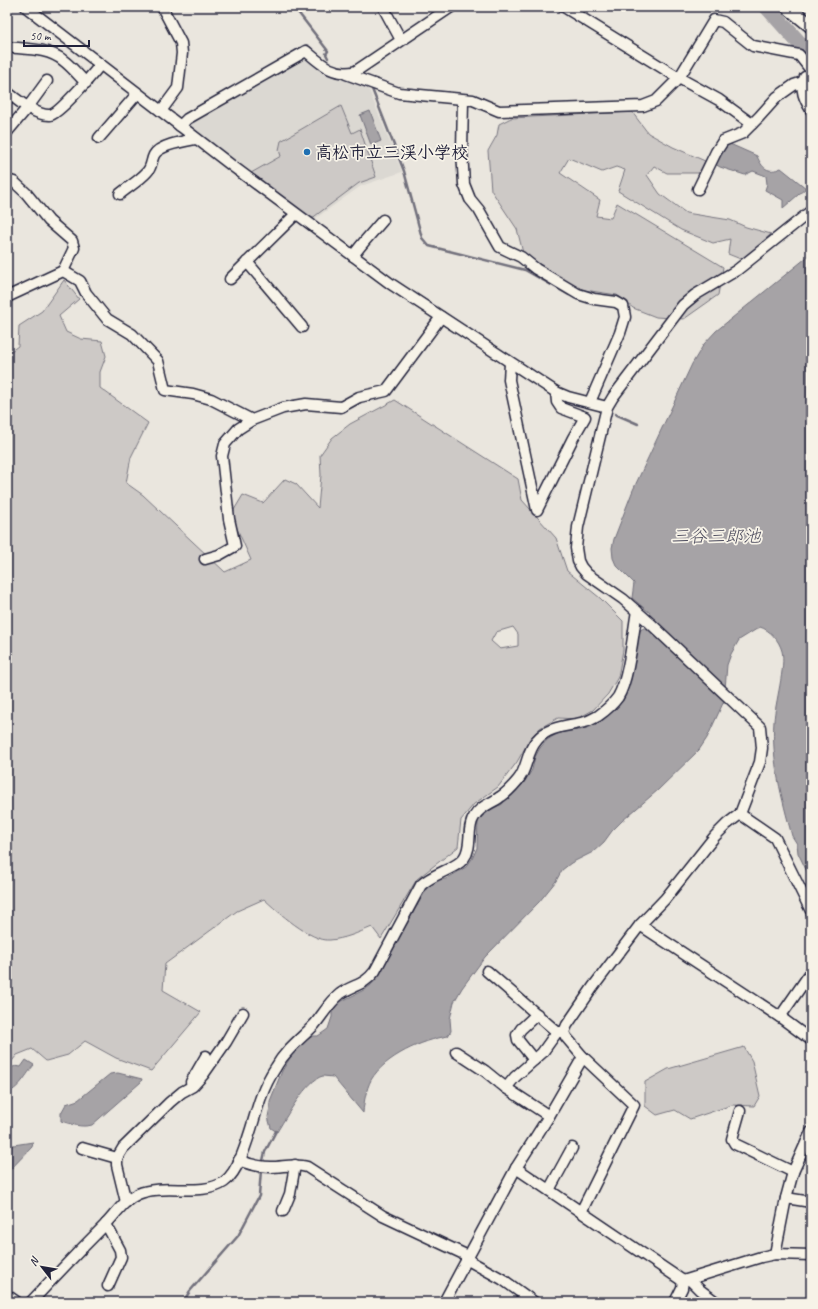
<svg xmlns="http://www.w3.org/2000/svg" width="818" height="1309" font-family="Caveat,'Klee One',sans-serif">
<rect width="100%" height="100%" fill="#eae6de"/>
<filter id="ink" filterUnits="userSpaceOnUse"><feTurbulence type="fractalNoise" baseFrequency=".025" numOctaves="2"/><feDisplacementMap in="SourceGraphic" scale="8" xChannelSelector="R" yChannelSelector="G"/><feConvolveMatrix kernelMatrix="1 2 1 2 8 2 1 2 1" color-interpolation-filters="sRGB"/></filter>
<g filter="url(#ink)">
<path fill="#dbd8d2" d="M303 55 321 70 344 76 369 90 402 172 361 186 312 221 192 131 188 121Z"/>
<g fill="#cdc9c6" stroke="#787680" fill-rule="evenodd">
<path d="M341 106 352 133 360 129 376 177 359 183 311 219 251 173 281 156 279 150 281 141Z"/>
<path d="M632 112 648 133 673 147 705 161 699 173H667L654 166 647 175 660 194 686 213 730 220 746 227 771 234 743 260 728 254 730 239 713 243 681 230 618 191 625 170 616 167 602 172 569 158 560 173 600 200 596 216 611 218 617 203 723 267 718 295 684 319 656 317 633 308 617 295 578 289 523 253 517 229 491 190 488 151 497 135 499 124 511 118Z"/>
<path d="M64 280 79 299 59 316 66 332 81 339 102 341 106 356 100 372V388L148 423 131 457 126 483 143 495 225 572 251 560 231 515 243 495 263 503 285 479 296 484 318 508 321 475 320 455 332 438 350 424 395 400 518 479 522 500 556 538 567 571 600 598 623 621V650L618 677 608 694 593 710 577 719 558 718 540 728 531 737 517 762 498 787 474 804 461 820 458 847 417 879 381 939 372 927C358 933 344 939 330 940 311 942 277 911 264 899L237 911 165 964 163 990 201 1012 151 1071 116 1058 85 1041 68 1055 46 1061 32 1049 17 1055 7 1067V354L18 346 19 326 42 311ZM513 627 518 634V646L500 649 491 641 496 632Z"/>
<path d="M744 1047 752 1061 760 1096 754 1106 732 1105 690 1119 675 1110 657 1115 645 1106V1082L668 1069Z"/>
</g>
<g fill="#a6a3a6" stroke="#716f7b">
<path d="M370 111 381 141 371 145 360 115Z"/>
<path d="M730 144 757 156C762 168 768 174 781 168L806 188 783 208V200L765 190 767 184 766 176 753 171 745 175 720 167 715 164 724 149Z"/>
<path d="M811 254V880L798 853 797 844 792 836C782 799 771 760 774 721 775 704 786 666 782 651 779 640 770 630 760 627L739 640 731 654 727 665 724 701 707 738 699 750 658 790 622 821 612 831 604 842 593 852 571 863 562 870 556 881 539 902 485 957 462 988 454 1002 450 1019 451 1031 448 1036C423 1040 385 1056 371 1080 366 1090 364 1101 363 1113L333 1077C330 1077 326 1076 323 1076 307 1079 285 1119 277 1132L271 1128 268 1117 270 1107V1101L282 1071 293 1053 303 1042 313 1036H318L328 1029 332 1017V1011L338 1003 362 991 370 986 376 979 427 888 437 880 446 879 466 867 472 859 477 848 478 821 493 807 501 805 523 784 532 770 535 757 540 748 547 740 555 735 567 731 580 730 590 726 610 713 620 701 628 688 640 630 648 626 651 617 650 613 632 598 634 583 616 565 613 558 612 548 614 539 633 490 692 364 704 344 716 331Z"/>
<path d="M26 1060 34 1065C27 1073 18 1091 7 1092 7 1080 4 1063 21 1067Z"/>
<path d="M118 1073 142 1079 141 1082 92 1125C81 1128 71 1124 61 1121V1113L66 1104 78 1100 110 1074Z"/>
<path d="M33 1142 32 1147 7 1173V1146Z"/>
</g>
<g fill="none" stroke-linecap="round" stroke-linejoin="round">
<g stroke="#716f7b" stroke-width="2.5">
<path d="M294 7 328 51 326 54 328 58"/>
<path d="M372 89 404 171 422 238 429 246 525 270 569 295"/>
<path d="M615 414 638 424"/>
<path d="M262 1165 265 1152 276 1131"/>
<path d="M183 1302 190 1291 238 1236 259 1196 261 1170"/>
</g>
<path stroke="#a6a3a6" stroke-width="16" d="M767 7 811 56"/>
<defs>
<g id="minor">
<path d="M26 7 231 165 391 284 556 392 568 397 607 407"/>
<path d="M383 7 401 40"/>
<path d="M564 7 679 78 719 100 752 124"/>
<path d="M7 47C26 49 49 48 64 61 72 67 79 76 86 83"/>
<path d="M346 74 399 93 473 100 499 111 643 106 656 101 679 78 714 20 723 22 753 46 799 55 810 69"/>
<path d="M805 77C799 89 805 100 811 110"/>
<path d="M7 92C17 100 36 116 50 115 59 114 93 74 100 65"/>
<path d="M463 100 462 151 464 184 470 199 479 210 500 247 521 257 536 269 578 294 594 299 616 302 623 306 625 317 620 333 590 402"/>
<path d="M161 111 178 88 182 53 181 43 162 7"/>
<path d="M180 126 187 119 306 51C321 64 334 77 356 71L451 7"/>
<path d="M7 132 28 107 47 81"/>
<path d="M99 138 137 94"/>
<path d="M7 180 14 182 26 193 49 221 72 241 74 248 63 271"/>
<path d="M698 189 716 152 723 141 743 133 759 117 777 97 794 85 803 82"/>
<path d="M120 194C128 187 139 181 147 172 152 167 151 161 154 155 159 145 185 141 196 139"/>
<path d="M353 256C362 243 373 232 383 220"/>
<path d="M247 262 302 327"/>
<path d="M230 279 296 214"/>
<path d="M7 297 63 271 80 281 86 293 107 319 132 334 158 361 165 390 193 394 211 399 252 420 283 408 306 404 341 407 359 397 386 391 441 317"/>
<path d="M510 363 509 380 537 510 573 438 585 417 561 408 557 402 556 392"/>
<path d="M205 559 219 555 235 546 229 519 222 456 225 444 238 429 252 420"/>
<path d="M740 814 775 838 811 911"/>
<path d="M640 925 780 1017 811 1040"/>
<path d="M487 971 557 1032H564"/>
<path d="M780 1017 811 972"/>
<path d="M456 1052 485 1071 506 1088 549 1116"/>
<path d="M534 1060 518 1040 517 1035 521 1029 537 1014"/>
<path d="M191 1082 206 1056"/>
<path d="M506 1088 515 1077 542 1053 557 1032"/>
<path d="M740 1111 732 1139 735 1144 793 1172"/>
<path d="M82 1148 117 1158"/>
<path d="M239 1160C250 1165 260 1167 271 1167 283 1167 295 1163 307 1167L383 1216 468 1256"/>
<path d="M516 1168 683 1281 761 1257 775 1254 811 1255"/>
<path d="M549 1190 572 1148"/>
<path d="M786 1198 811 1202"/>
<path d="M126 1202 117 1165V1158L123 1148 170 1102 182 1092 193 1086 203 1075 226 1042 243 1013"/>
<path d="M283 1211 290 1194 295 1165"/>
<path d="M581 1212 634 1105 583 1057"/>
<path d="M106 1224 120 1250 121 1257 108 1286"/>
<path d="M775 1254 786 1198 793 1172 811 1132"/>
<path d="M466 1259 502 1279 534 1302"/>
<path d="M690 1280 700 1290 716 1302"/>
<path d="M7 1295 17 1302"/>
<path d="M31 1302C55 1276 80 1250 105 1225 115 1215 124 1200 138 1194 162 1183 202 1197 224 1182 243 1169 253 1118 261 1097 265 1086 270 1076 276 1067 285 1050 302 1038 315 1024 323 1014 330 1002 340 994 354 984 364 986 375 971L421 885C434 873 456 869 464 858 473 846 466 829 474 817 480 806 491 804 500 797 507 793 513 786 518 780 528 768 526 752 537 740 548 726 569 726 585 722 589 721 594 718 598 716 605 711 613 704 618 697 629 679 633 633 637 611"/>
<path d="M444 1302 516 1168 549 1116 583 1057 566 1037 564 1032 567 1025 593 987 640 925 665 899 715 836 727 824 740 814 760 762 762 748 760 727 650 623 623 599 587 574 581 567 578 561 576 548 578 527 607 407 613 397 683 305 695 295 737 270 811 211"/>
<path d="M675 1302 682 1288 683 1281"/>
</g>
<path id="major" d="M788 7 811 26"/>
</defs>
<use href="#minor" stroke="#22223b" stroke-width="13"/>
<use href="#major" stroke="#22223b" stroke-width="16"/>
<use href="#minor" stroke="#f7f3e8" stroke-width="10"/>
<use href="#major" stroke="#f7f3e8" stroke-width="13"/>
</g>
</g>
<circle fill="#1f6fb2" stroke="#f7f3e8" stroke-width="1.5" cx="307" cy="152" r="4"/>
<g text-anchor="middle" stroke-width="3.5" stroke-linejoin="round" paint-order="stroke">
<g font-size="17" font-weight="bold" fill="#22223b" stroke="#f7f3e8" text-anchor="start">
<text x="315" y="158">高松市立三渓小学校</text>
</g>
<g font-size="18" font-style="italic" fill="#504f60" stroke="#f7f3e8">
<text x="716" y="542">三谷三郎池</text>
</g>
</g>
<rect width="818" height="1309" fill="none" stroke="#f7f3e8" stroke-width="24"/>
<rect x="12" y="12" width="794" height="1285" fill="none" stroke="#22223b" stroke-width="1.5" filter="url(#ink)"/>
<g transform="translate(42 1267) rotate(301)" stroke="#f7f3e8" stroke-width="3" paint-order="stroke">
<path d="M0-3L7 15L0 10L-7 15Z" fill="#22223b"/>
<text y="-6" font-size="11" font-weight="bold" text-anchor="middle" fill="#22223b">N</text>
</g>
<path d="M24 40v6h65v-6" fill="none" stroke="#22223b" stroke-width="2"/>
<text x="30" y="40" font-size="12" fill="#22223b" stroke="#f7f3e8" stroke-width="3" paint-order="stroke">50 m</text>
</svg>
